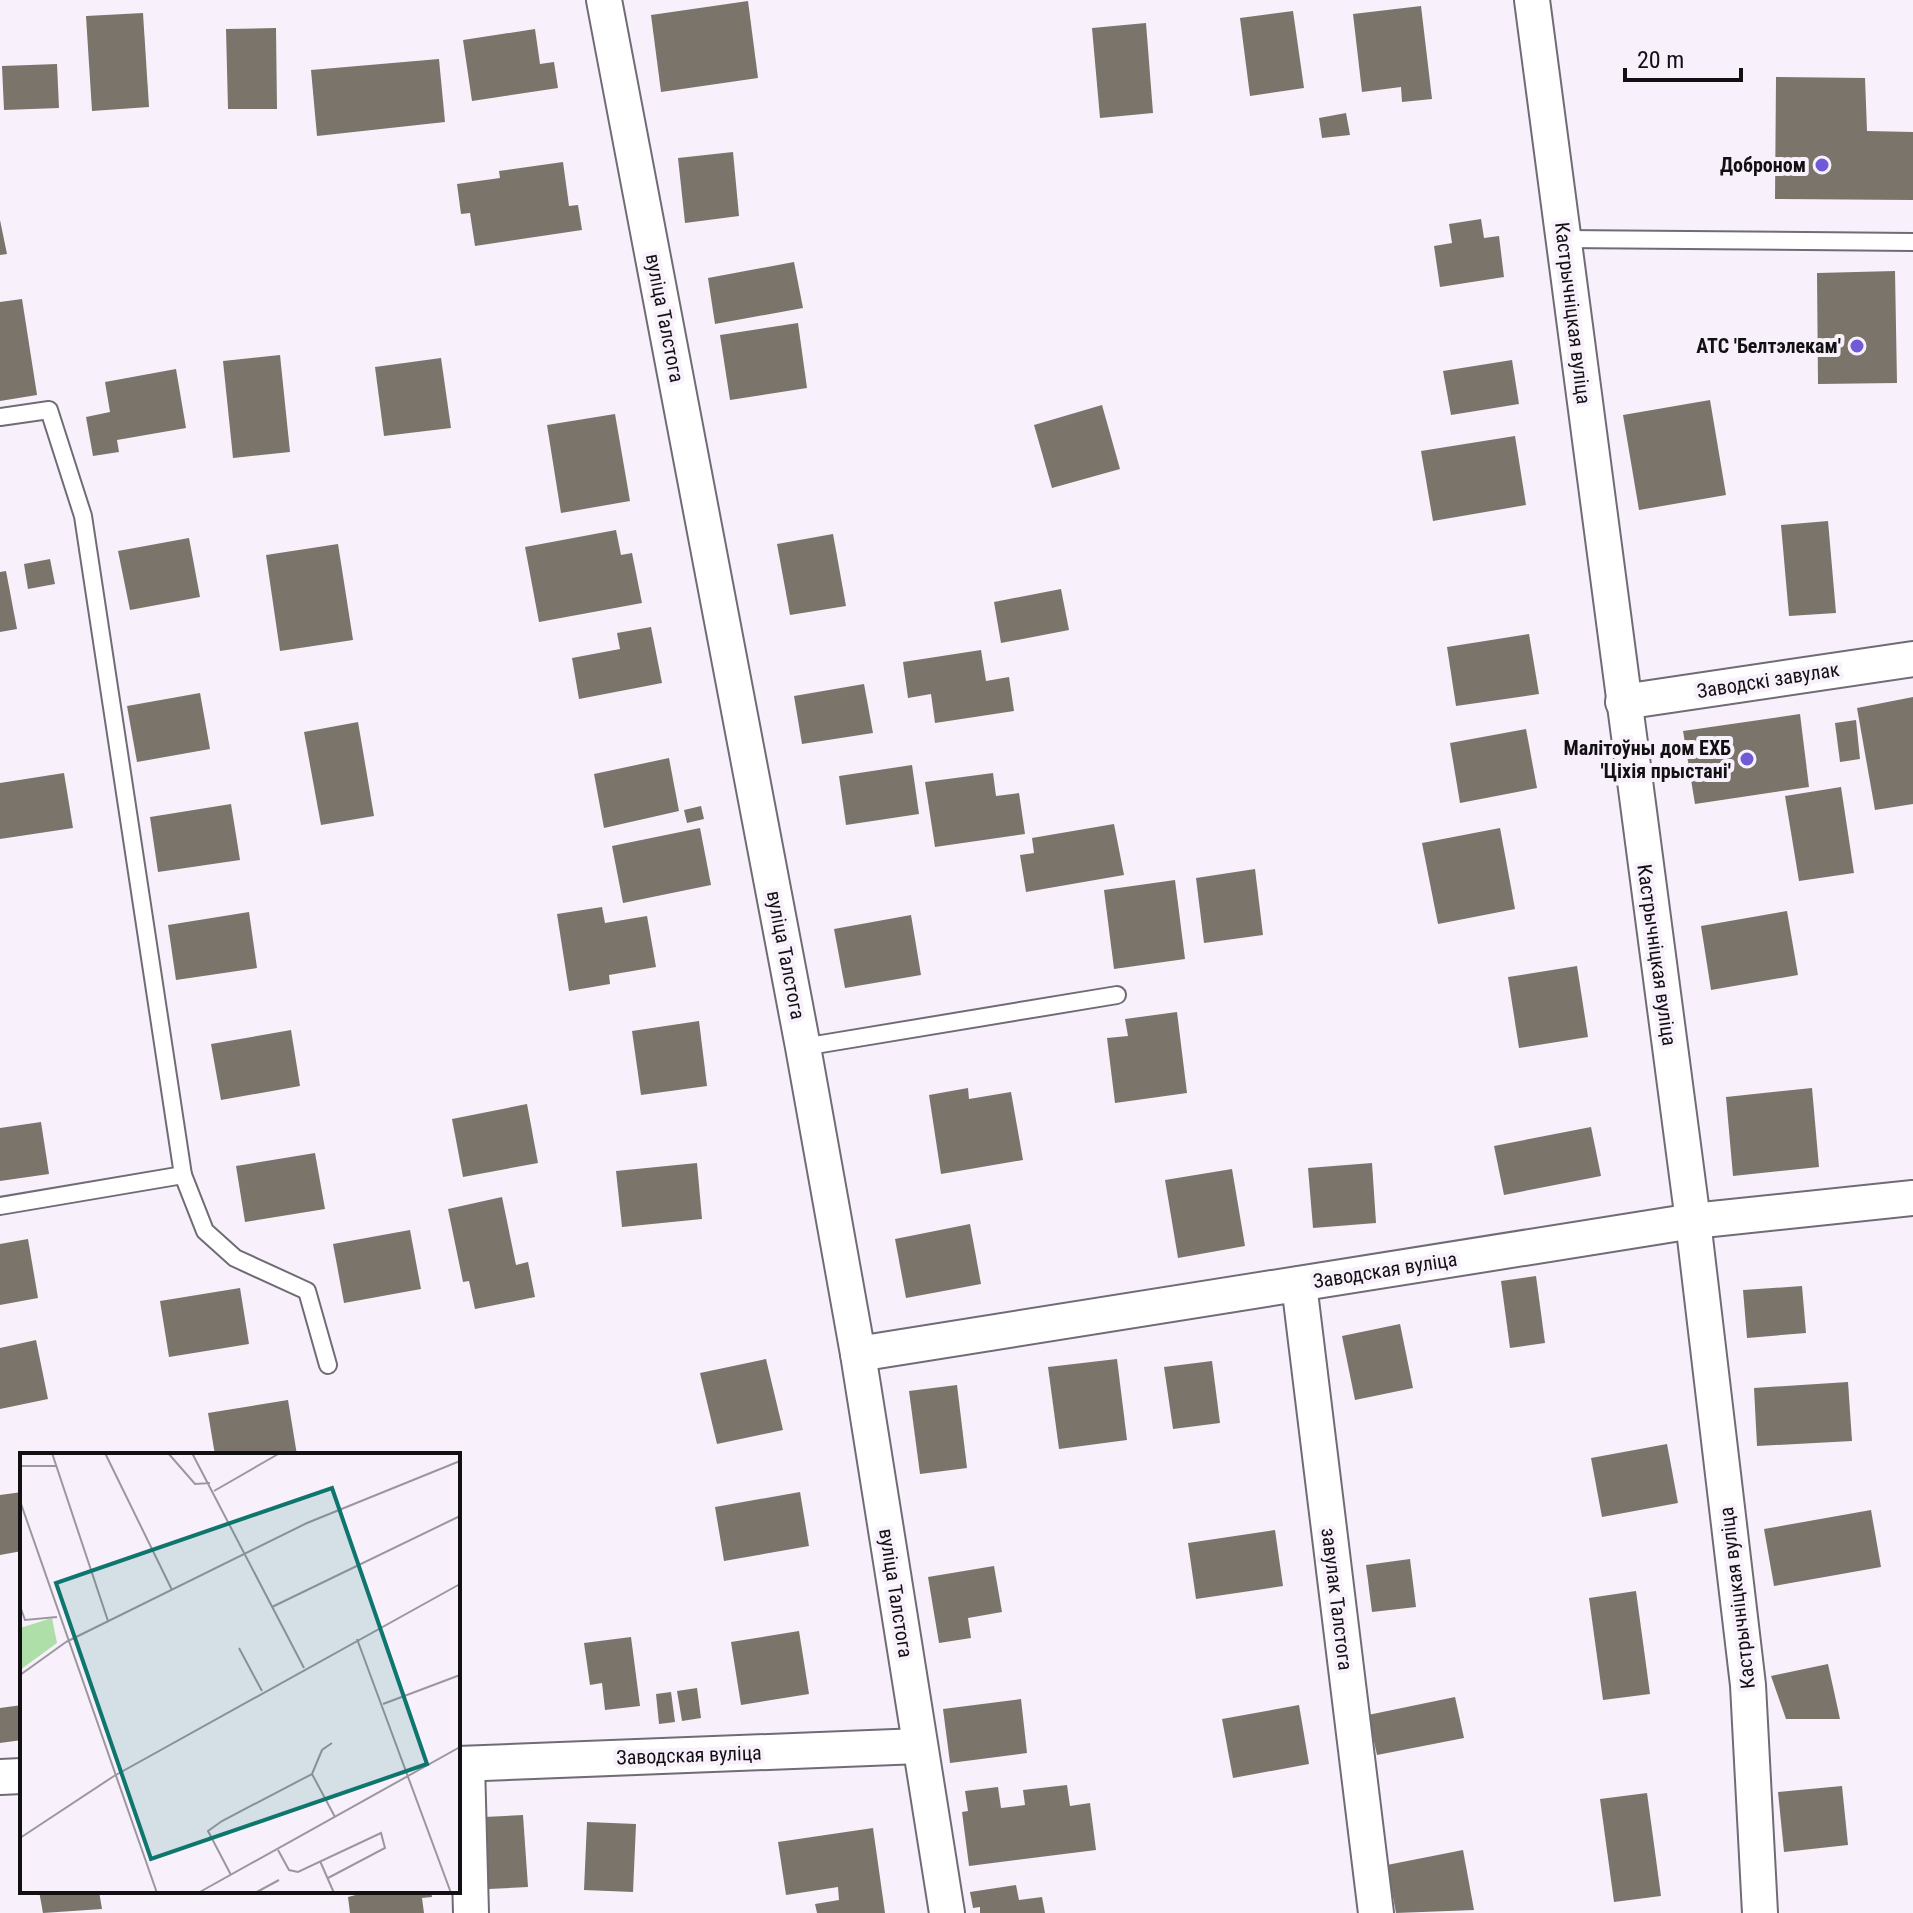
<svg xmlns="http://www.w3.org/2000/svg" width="1913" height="1913" font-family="'Roboto Condensed',sans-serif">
<rect width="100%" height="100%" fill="#f8f1fc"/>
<g fill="#7b746b">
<path d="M748 1 758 78 661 92 651 15Z"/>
<path d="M1421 6 1432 99 1402 102 1401 87 1362 92 1353 14Z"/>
<path d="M1293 11 1304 88 1250 96 1240 18Z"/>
<path d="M143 13 149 107 92 111 86 16Z"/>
<path d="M1146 23 1153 113 1100 118 1092 28Z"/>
<path d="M276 28 277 109H228L226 29Z"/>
<path d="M535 29 540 64 554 62 558 88 472 101 463 40Z"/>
<path d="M439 59 445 122 317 136 311 70Z"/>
<path d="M57 64 59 108 4 110 2 66Z"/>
<path d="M1776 77 1865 78 1867 131 1913 132V200L1775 199Z"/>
<path d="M1346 113 1350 135 1322 138 1319 118Z"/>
<path d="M733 152 739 216 685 223 678 158Z"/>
<path d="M563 162 569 206 578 205 582 230 475 246 470 213 461 214 457 184 500 178 499 171Z"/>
<path d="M1481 219 1484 238 1499 236 1504 277 1440 287 1434 246 1452 243 1449 224Z"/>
<path d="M0 220 7 254 0 255Z"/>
<path d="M794 262 803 308 715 324 708 278Z"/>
<path d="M1895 271 1897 383 1818 384 1817 273Z"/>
<path d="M22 299 37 395 0 401V302Z"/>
<path d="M798 323 807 388 730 400 720 335Z"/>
<path d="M280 355 290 452 233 458 223 361Z"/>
<path d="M441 358 451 428 384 436 375 367Z"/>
<path d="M1512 360 1519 404 1451 415 1443 371Z"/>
<path d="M176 369 186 428 117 440 119 452 93 456 86 417 110 412 105 382Z"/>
<path d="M1710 400 1726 495 1639 510 1623 415Z"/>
<path d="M1102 405 1120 469 1052 488 1034 425Z"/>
<path d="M615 414 630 501 561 513 547 425Z"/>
<path d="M1515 436 1526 505 1433 521 1421 451Z"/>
<path d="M1828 521 1836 613 1789 616 1781 525Z"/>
<path d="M616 530 621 555 632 553 642 603 539 622 525 547Z"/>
<path d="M833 534 846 606 790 615 777 544Z"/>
<path d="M189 538 200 597 130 610 118 551Z"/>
<path d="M338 544 353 640 280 651 266 555Z"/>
<path d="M50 559 55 584 28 589 24 564Z"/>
<path d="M6 571 17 629 0 632V572Z"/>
<path d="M1061 589 1069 630 1001 643 994 602Z"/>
<path d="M651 627 662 683 579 699 572 658 620 649 617 633Z"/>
<path d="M1529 634 1539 694 1456 706 1447 647Z"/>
<path d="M981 650 986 681 1009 677 1014 711 935 723 931 694 908 698 903 662Z"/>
<path d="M864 684 873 733 802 744 794 696Z"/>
<path d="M200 693 210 749 137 762 127 706Z"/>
<path d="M1913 697V804L1875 810 1857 708Z"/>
<path d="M1800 714 1809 787 1695 804 1683 731Z"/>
<path d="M1856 720 1860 759 1840 762 1835 723Z"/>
<path d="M358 722 374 816 321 825 304 732Z"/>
<path d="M1526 729 1537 788 1460 803 1450 743Z"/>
<path d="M669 758 679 811 604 828 594 774Z"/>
<path d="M912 765 919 814 846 825 839 776Z"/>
<path d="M64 773 73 828 0 839V783Z"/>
<path d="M993 773 996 796 1019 793 1025 834 935 847 925 782Z"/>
<path d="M1841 787 1854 873 1799 881 1785 796Z"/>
<path d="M231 804 240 860 158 872 150 817Z"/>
<path d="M701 806 704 819 687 823 684 810Z"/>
<path d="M1114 824 1124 875 1026 892 1020 855 1034 853 1032 838Z"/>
<path d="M700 828 711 885 623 903 612 846Z"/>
<path d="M1500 828 1515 909 1438 924 1422 843Z"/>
<path d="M1255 869 1263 935 1204 943 1196 878Z"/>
<path d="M1175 880 1185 959 1114 969 1104 890Z"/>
<path d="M602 907 605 923 647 916 656 967 609 975 610 984 569 991 557 914Z"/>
<path d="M1787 911 1798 975 1711 990 1701 926Z"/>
<path d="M249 912 257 968 176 980 168 925Z"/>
<path d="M911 915 921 975 845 988 834 929Z"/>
<path d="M1577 966 1588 1037 1519 1048 1508 977Z"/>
<path d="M1177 1012 1187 1093 1115 1103 1107 1038 1128 1036 1125 1019Z"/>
<path d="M699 1021 707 1086 641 1095 632 1031Z"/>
<path d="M291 1030 300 1086 221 1100 211 1044Z"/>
<path d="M968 1088 969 1099 1011 1092 1023 1160 941 1174 929 1095Z"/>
<path d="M1812 1088 1819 1167 1733 1176 1726 1097Z"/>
<path d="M527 1104 538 1163 463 1177 452 1119Z"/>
<path d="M41 1122 49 1174 0 1181V1128Z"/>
<path d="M1591 1127 1601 1176 1504 1195 1494 1146Z"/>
<path d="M315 1153 325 1209 245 1222 236 1166Z"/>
<path d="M697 1163 702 1219 622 1227 616 1171Z"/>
<path d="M1372 1163 1376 1223 1313 1228 1308 1168Z"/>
<path d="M1232 1169 1245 1246 1178 1258 1165 1180Z"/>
<path d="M502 1197 516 1265 528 1262 535 1297 475 1309 469 1281 463 1282 448 1209Z"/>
<path d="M970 1224 981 1284 906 1298 895 1239Z"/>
<path d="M410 1230 421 1289 344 1303 333 1244Z"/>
<path d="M28 1239 38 1298 0 1305V1244Z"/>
<path d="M1536 1276 1545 1343 1510 1348 1501 1281Z"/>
<path d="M1802 1286 1806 1333 1747 1338 1743 1290Z"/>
<path d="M240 1288 249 1344 169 1357 160 1301Z"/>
<path d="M1400 1324 1413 1388 1355 1400 1342 1336Z"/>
<path d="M36 1340 48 1399 0 1409V1348Z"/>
<path d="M766 1359 783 1430 717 1444 700 1373Z"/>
<path d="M1117 1359 1127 1440 1059 1449 1048 1367Z"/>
<path d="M1212 1361 1220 1423 1173 1429 1164 1367Z"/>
<path d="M1848 1382 1852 1441 1757 1446 1754 1388Z"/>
<path d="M957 1385 967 1468 920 1474 909 1391Z"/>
<path d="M288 1400 297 1455H215L208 1413Z"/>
<path d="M1667 1444 1678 1503 1602 1517 1591 1458Z"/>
<path d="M22 1492V1551L0 1555V1495Z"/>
<path d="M800 1492 809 1546 724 1561 715 1507Z"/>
<path d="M1871 1510 1881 1567 1774 1586 1764 1529Z"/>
<path d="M1275 1530 1283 1586 1196 1599 1188 1543Z"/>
<path d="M1410 1559 1416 1607 1372 1612 1366 1565Z"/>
<path d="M994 1566 1002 1612 968 1618 971 1638 939 1643 928 1577Z"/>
<path d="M1636 1591 1650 1694 1603 1700 1589 1598Z"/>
<path d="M799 1631 809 1694 741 1705 731 1642Z"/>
<path d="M631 1637 640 1706 605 1710 602 1683 590 1685 584 1643Z"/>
<path d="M1828 1664 1840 1719H1786L1771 1676Z"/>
<path d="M697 1688 701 1718 682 1721 677 1691Z"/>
<path d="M671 1692 675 1722 659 1724 656 1694Z"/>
<path d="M1455 1697 1464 1738 1377 1755 1368 1715Z"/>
<path d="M1021 1699 1027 1753 950 1763 943 1709Z"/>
<path d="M22 1705V1740L0 1743V1708Z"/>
<path d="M1299 1705 1309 1764 1233 1778 1222 1719Z"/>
<path d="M1067 1785 1070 1806 1090 1803 1096 1850 969 1866 962 1812 968 1811 965 1791 998 1787 1001 1808 1025 1805 1023 1790Z"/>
<path d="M1842 1786 1848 1845 1784 1852 1778 1792Z"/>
<path d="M1647 1793 1661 1896 1614 1902 1600 1799Z"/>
<path d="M523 1815 528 1887 489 1889 484 1817Z"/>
<path d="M587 1822 636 1824 633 1892 584 1890Z"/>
<path d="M873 1828 885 1913H817L815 1904 839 1900 838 1887 786 1895 778 1842Z"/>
<path d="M1463 1850 1474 1910 1396 1913 1387 1865Z"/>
<path d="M1016 1885 1019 1900 1042 1897 1045 1913H980V1907L973 1908 970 1892Z"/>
<path d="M39 1891H99L102 1909 43 1913Z"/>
<path d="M371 1891H431L432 1897 422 1898 424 1913H350L348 1897Z"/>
</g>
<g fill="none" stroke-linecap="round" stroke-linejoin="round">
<defs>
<g id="service">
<path d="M1563 239 1913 242"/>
<path d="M0 417 49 410 83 516 183 1175 0 1206"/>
<path d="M803 1047 1117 995"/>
<path d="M183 1175 205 1231 235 1258 307 1291 328 1365"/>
</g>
<g id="minor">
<path d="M604 0 803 1047 858 1354 947 1913"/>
<path d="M1532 0 1693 1221 1748 1685 1760 1913"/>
<path d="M1623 702 1913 659"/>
<path d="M1299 1284 1376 1913"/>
<path d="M858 1354 1693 1221 1913 1198"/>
<path d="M458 1764 920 1746"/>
<path d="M467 1764 471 1913"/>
<path d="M0 1777 22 1776"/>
</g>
</defs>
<use href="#service" stroke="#706b74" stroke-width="20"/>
<use href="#minor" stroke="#706b74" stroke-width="38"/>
<use href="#service" stroke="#fff" stroke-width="16"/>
<use href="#minor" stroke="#fff" stroke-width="34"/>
</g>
<g fill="#6e5bd5" stroke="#f8f1fc" stroke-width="3">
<circle cx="1822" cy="165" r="8"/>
<circle cx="1857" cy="346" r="8"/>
<circle cx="1747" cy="759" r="8"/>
</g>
<g text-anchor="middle" stroke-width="8" stroke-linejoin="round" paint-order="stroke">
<g font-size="20" font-weight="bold" fill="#131014" stroke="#f8f1fc" text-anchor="end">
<text x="1806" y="172">Доброном</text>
<text x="1841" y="353">АТС 'Белтэлекам'</text>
<text x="1731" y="755">Малітоўны дом ЕХБ<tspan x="1731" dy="23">'Ціхія прыстані'</tspan></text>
</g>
<g font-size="20" fill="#131014" stroke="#f8f1fc">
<text transform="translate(1573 313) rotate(83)" y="7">Кастрычніцкая вуліца</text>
<text transform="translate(665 318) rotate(79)" y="7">вуліца Талстога</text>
<text transform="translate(1768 680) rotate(-9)" y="7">Заводскі завулак</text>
<text transform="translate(786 955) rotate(79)" y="7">вуліца Талстога</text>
<text transform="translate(1657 955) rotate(82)" y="7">Кастрычніцкая вуліца</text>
<text transform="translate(1385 1270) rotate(-9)" y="7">Заводская вуліца</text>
<text transform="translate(896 1593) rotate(81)" y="7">вуліца Талстога</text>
<text transform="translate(1737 1598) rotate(-97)" y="7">Кастрычніцкая вуліца</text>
<text transform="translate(1337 1599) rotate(83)" y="7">завулак Талстога</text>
<text transform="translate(689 1755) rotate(-2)" y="7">Заводская вуліца</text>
</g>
</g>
<g transform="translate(20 1453)">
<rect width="440" height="440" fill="#f8f1fc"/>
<path d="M32 165 37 190 0 217V175Z" fill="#aedfa8"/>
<path fill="none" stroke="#9c979f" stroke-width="2" d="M32 0 88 168M85 0 152 137M148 0 175 31 190 30M172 0 284 215M0 13H36M194 38 260 0M0 48 137 440M0 153 5 167 37 164M252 154 440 63M337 186 431 440M46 189 287 70 440 8M219 195 242 238M0 222 46 189M363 251 440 222M292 321 302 297 312 290M0 385 94 323 440 131M258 397 269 417 278 419 361 380 365 395 308 425M300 408 314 440M211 422 188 378 202 368 292 321 315 364M178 440 440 294M235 440 259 427"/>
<path fill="#0f766e" fill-opacity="0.15" stroke="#0f766e" stroke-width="4" d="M312 35 407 311 131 406 36 130Z"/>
<rect width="440" height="440" fill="none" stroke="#131014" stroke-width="4"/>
</g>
<path d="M1625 68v12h116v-12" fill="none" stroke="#131014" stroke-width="4"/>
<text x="1637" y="68" font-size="24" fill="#131014" stroke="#f8f1fc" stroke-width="6" paint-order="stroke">20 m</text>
</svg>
